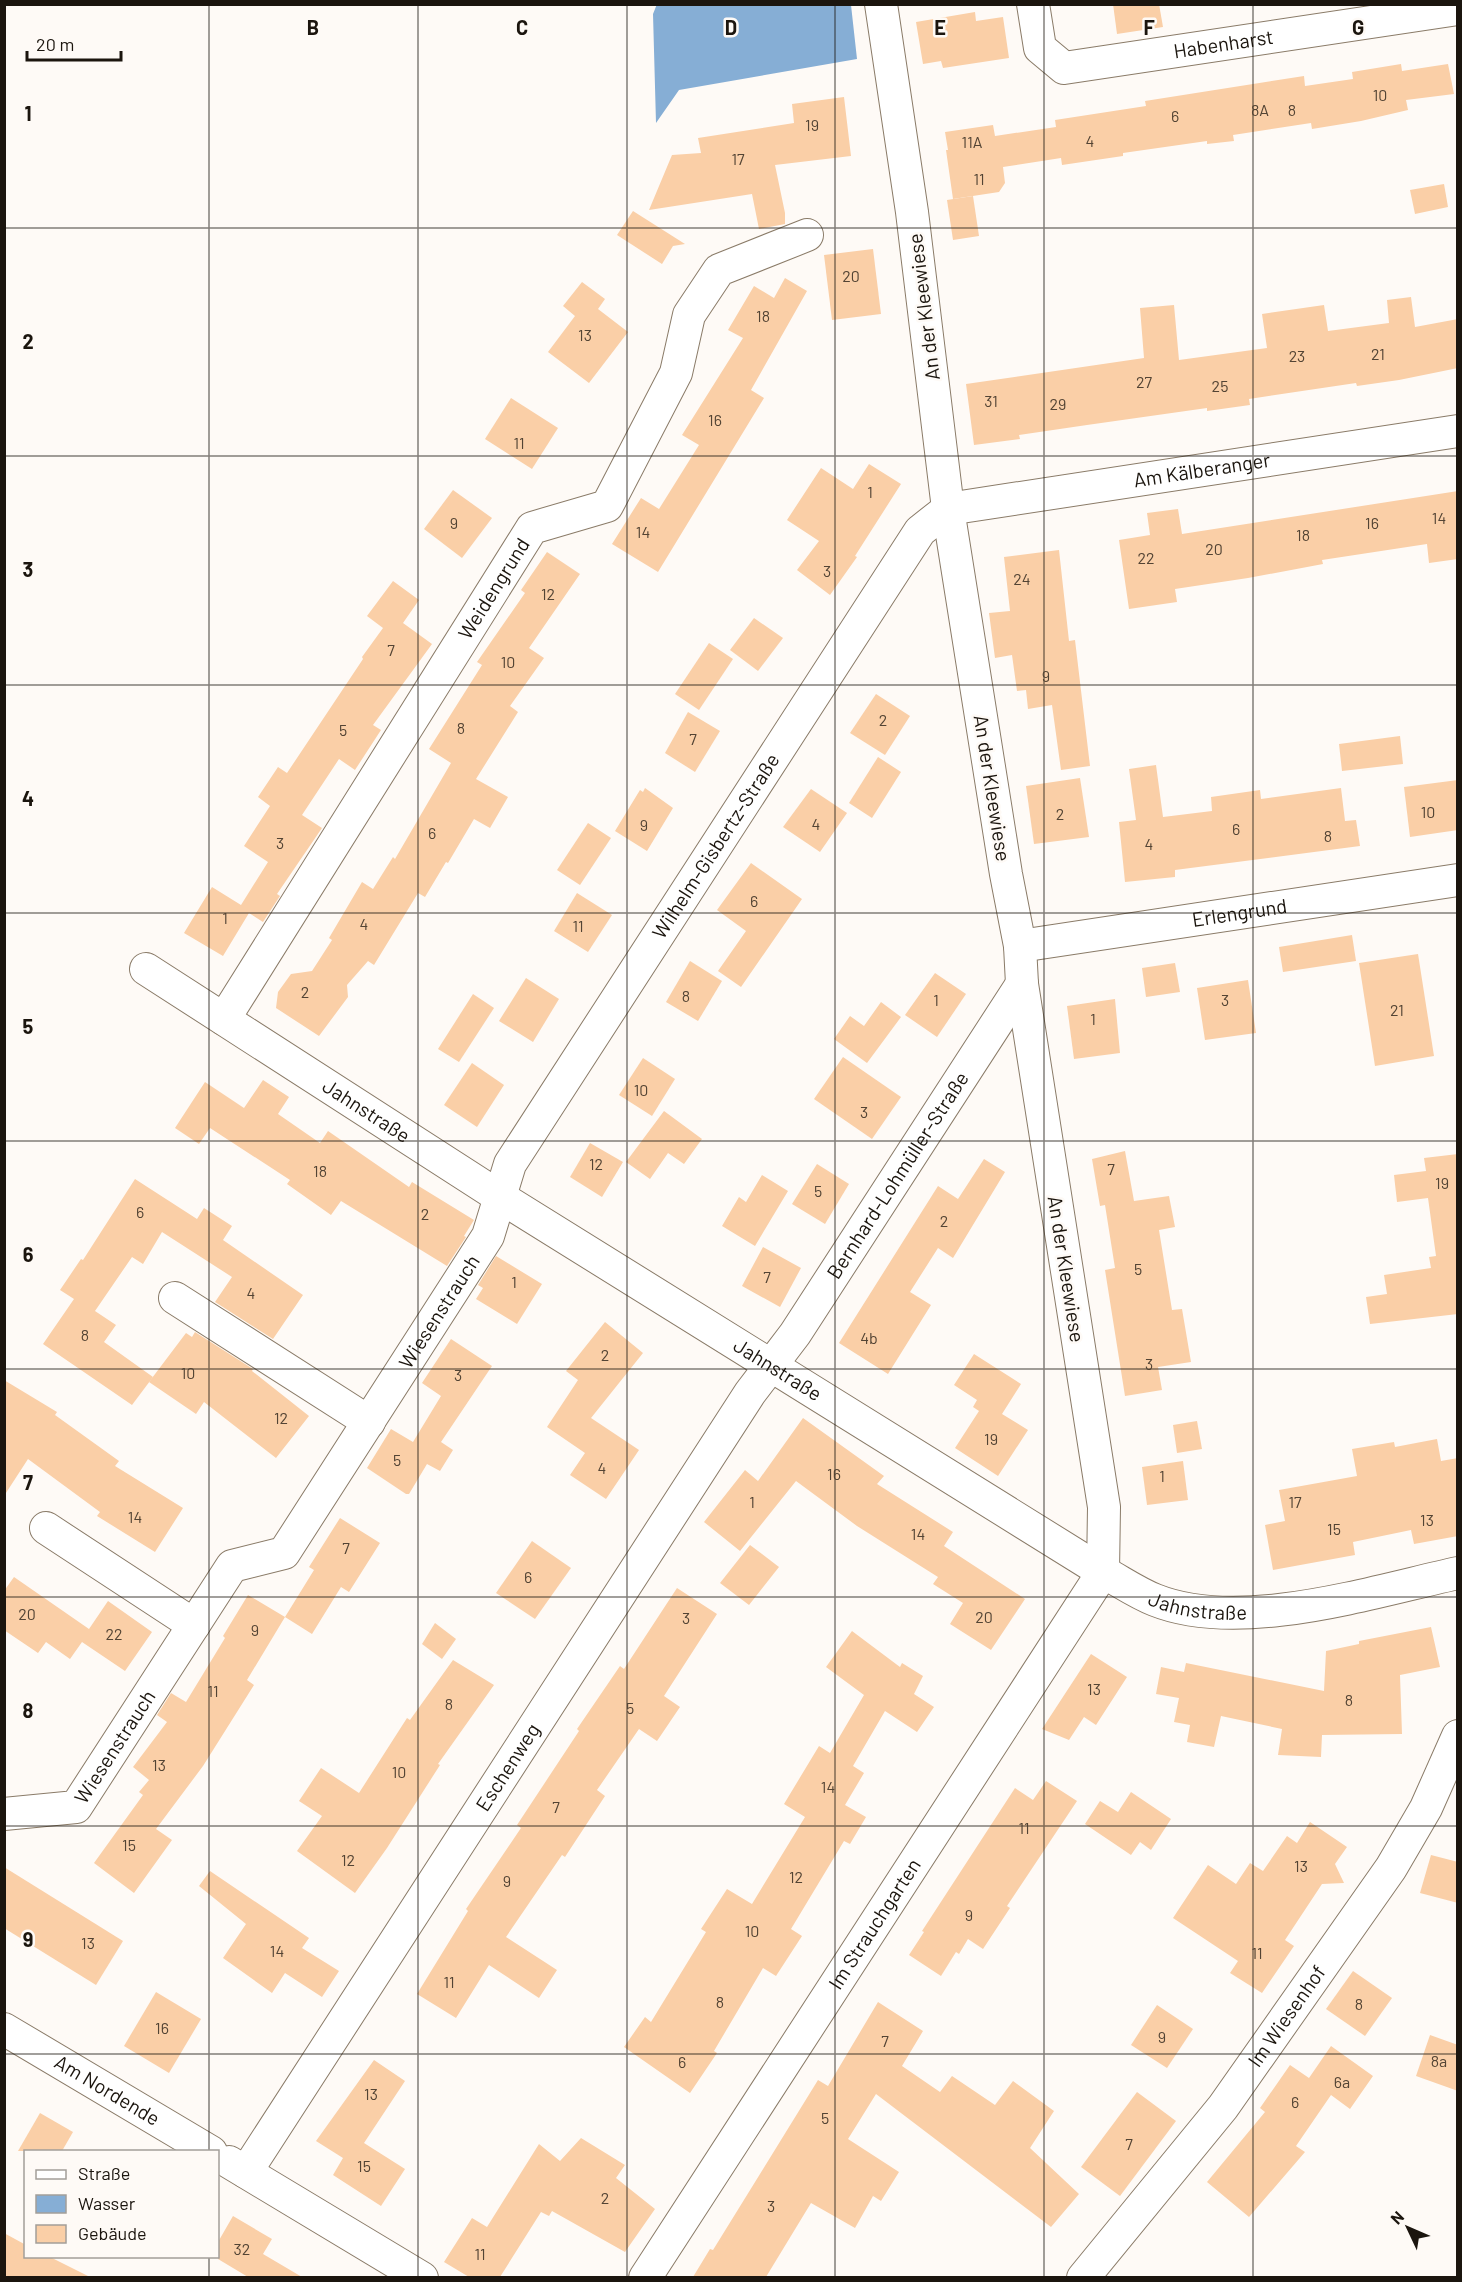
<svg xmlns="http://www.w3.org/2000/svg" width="1462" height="2282" font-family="Barlow,sans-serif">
<rect width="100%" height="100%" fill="#fefaf6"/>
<path fill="#86aed5" d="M657 4 851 5 857 59 679 90 656 123 653 14Z"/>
<g fill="#facfa7">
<path d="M1113 4H1159L1163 27 1117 34Z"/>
<path d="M975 12 976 21 1003 17 1009 58 943 68 941 61 923 64 916 22Z"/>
<path d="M1401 64 1402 71 1448 64 1454 94 1406 100 1408 110 1361 121 1312 129 1311 123 1233 135 1234 141 1207 144V141L1123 153V156L1062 165 1061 158 1003 167 1005 183 999 192 953 199 946 150H948L945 132 993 125 995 136 1056 127 1055 120 1146 106 1145 101 1304 76 1305 86 1353 79 1352 72Z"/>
<path d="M844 97 851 156 775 165 785 213V224L759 229 752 194 649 210 672 155 701 153 698 138 794 123 792 104Z"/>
<path d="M1444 184 1448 207 1415 214 1410 190Z"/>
<path d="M973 196 979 236 953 240 947 200Z"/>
<path d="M633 211 685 244 673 246 662 264 617 235Z"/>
<path d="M873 249 881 314 832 320 824 255Z"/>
<path d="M785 278 807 291 751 390 764 398 658 572 612 544 641 498 659 509 699 445 682 435 743 338 728 330 754 286 774 298Z"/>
<path d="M582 282 605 299 598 309 628 332 589 383 548 352 575 316 563 306Z"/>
<path d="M1411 297 1415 327 1458 319V368L1399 380 1357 386 1356 383 1249 399 1250 405 1207 411V408L1087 425 1019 435 1020 439 974 445 966 384 1144 358 1140 308 1174 305 1179 360 1267 348 1262 314 1324 305 1328 331 1389 323 1387 300Z"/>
<path d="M511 398 558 428 532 469 485 439Z"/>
<path d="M869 464 901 484 855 556 857 557 830 595 797 570 819 541 787 520 821 468 853 489Z"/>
<path d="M453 490 492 518 462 558 424 529Z"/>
<path d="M1458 491V559L1429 563 1427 544 1322 560 1323 564 1248 578 1175 589 1177 602 1129 609 1119 540 1150 535 1147 513 1178 509 1182 534Z"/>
<path d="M1059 550 1069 641 1075 640 1090 766 1061 770 1052 705 1028 709 1026 690 1017 691 1012 655 995 658 989 613 1010 611 1004 557Z"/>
<path d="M547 552 580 574 529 648 544 658 510 706 518 712 476 779 508 797 490 828 474 819 448 863 446 862 425 897 418 893 374 965 368 961 347 985 348 997 319 1036 276 1008 278 992 291 974 312 971 332 940 329 938 362 882 373 889 393 857 395 859 451 763 429 749 482 665 477 662 525 593 521 590Z"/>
<path d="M393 581 419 600 403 623 432 644 373 725 381 730 355 770 339 759 302 815 322 828 277 894 280 896 263 922 249 913 223 956 184 933 212 887 241 905 268 862 244 846 270 806 258 797 278 767 287 773 363 659 362 657 383 628 367 616Z"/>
<path d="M754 618 783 638 758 671 730 650Z"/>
<path d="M709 643 733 659 699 710 675 694Z"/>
<path d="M876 694 910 716 885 755 850 733Z"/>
<path d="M688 712 720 731 695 772 665 753Z"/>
<path d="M1400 736 1403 764 1342 771 1339 744Z"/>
<path d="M878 757 901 772 872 818 849 803Z"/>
<path d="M1156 765 1163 817 1212 811 1211 797 1260 790 1261 799 1341 788 1345 821 1356 820 1360 846 1175 870V877L1125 882 1119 822 1136 820 1129 769Z"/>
<path d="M1080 778 1089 837 1034 844 1026 786Z"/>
<path d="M1458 780V830L1410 837 1404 787Z"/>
<path d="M645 788 673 808 647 851 615 831 640 790 643 792Z"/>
<path d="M811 789 847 813 820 852 783 827Z"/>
<path d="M588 823 611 838 580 885 557 870Z"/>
<path d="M751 863 802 899 741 987 718 971 746 931 717 910Z"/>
<path d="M577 893 612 915 588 952 554 931Z"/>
<path d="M1352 935 1356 961 1283 972 1279 947Z"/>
<path d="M1418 954 1434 1056 1375 1066 1359 963Z"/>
<path d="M690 961 722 981 698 1021 666 1002Z"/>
<path d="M1175 963 1180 992 1146 997 1142 968Z"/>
<path d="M935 973 966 994 937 1037 905 1015Z"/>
<path d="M526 978 559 999 533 1042 499 1021Z"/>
<path d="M1248 980 1256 1033 1205 1040 1197 988Z"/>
<path d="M473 994 494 1008 459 1062 438 1049Z"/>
<path d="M1115 999 1120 1053 1074 1059 1067 1006Z"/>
<path d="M881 1002 901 1017 867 1063 834 1039 850 1016 864 1026Z"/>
<path d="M843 1057 901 1097 872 1139 814 1099Z"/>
<path d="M643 1058 675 1079 652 1116 619 1095Z"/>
<path d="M472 1063 504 1085 477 1127 444 1105Z"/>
<path d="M263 1080 289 1097 278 1114 320 1143 328 1131 409 1187 412 1182 474 1220 464 1236 466 1237 447 1266 341 1201 331 1215 287 1184 290 1180 210 1128 199 1144 175 1128 205 1082 244 1108Z"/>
<path d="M664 1111 702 1139 684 1164 668 1153 650 1179 626 1162Z"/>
<path d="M590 1143 623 1162 602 1197 570 1177Z"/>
<path d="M1125 1151 1134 1201 1169 1196 1175 1227 1159 1230 1172 1310 1182 1309 1191 1362 1158 1367 1162 1390 1125 1396 1105 1270 1115 1268 1105 1205 1100 1206 1092 1159Z"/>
<path d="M1458 1154V1314L1370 1324 1366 1297 1387 1294 1384 1275 1431 1268 1429 1257 1436 1256 1428 1198 1397 1202 1394 1175 1426 1171 1424 1158Z"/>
<path d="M984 1159 1005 1172 953 1258 938 1248 910 1292 931 1305 888 1374 839 1343 938 1186 958 1199Z"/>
<path d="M817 1164 849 1184 825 1224 792 1204Z"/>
<path d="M762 1175 788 1191 755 1246 722 1226 739 1197 746 1202Z"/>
<path d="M135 1179 197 1219 204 1208 232 1226 223 1240 303 1295 273 1339 215 1302 232 1277 162 1232 143 1264 132 1257 95 1311 116 1325 104 1342 153 1377 132 1405 43 1344 74 1299 60 1290 81 1259 83 1260Z"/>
<path d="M763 1247 801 1268 780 1307 742 1286Z"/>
<path d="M496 1256 542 1284 517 1324 476 1299 483 1288 478 1285Z"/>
<path d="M605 1322 643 1353 591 1418 639 1450 606 1499 570 1475 585 1453 547 1427 578 1380 566 1371Z"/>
<path d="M195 1332 253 1369 252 1371 309 1416 276 1458 204 1402 196 1414 149 1382 186 1333 192 1337Z"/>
<path d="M451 1339 492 1366 441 1442 453 1450 440 1471 427 1464 409 1494H406L367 1468 391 1429 413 1442 441 1396 422 1383Z"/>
<path d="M974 1354 1021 1384 1002 1414 1028 1430 998 1476 955 1448 979 1411 973 1407 977 1400 954 1385Z"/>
<path d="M4 1380 57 1412 55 1415 119 1461 115 1466 183 1508 155 1552 97 1516 100 1512 28 1459 4 1496Z"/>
<path d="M803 1418 884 1476 877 1484 953 1532 944 1546 1025 1599 991 1650 950 1624 963 1603 933 1584 938 1577 857 1526 796 1481 740 1551 704 1522 745 1470 758 1481Z"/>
<path d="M1197 1421 1202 1449 1177 1453 1173 1425Z"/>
<path d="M1437 1439 1441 1461 1458 1458V1536L1414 1544 1411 1530 1353 1542 1355 1555 1273 1570 1265 1525 1285 1521 1279 1490 1357 1476 1352 1449 1394 1442 1395 1447Z"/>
<path d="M1183 1461 1188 1500 1147 1505 1142 1467Z"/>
<path d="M340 1518 380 1543 349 1592 341 1587 312 1634 285 1617 314 1570 309 1567Z"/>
<path d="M532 1541 571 1568 535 1619 496 1593Z"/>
<path d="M750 1545 779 1567 749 1605 720 1583Z"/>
<path d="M14 1577 89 1629 108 1601 152 1632 125 1671 82 1642 70 1659 46 1642 38 1653 4 1630V1591Z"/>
<path d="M677 1588 717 1614 664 1696 680 1707 657 1741 639 1729 597 1790 605 1796 565 1857 562 1855 506 1937 557 1970 539 1998 489 1965 456 2018 417 1994 468 1911 466 1909 521 1828 517 1825 579 1731 577 1729 620 1666 624 1669Z"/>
<path d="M248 1595 285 1617 247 1680 254 1685 203 1766 156 1829 172 1840 134 1893 94 1863 143 1795 139 1792 149 1780 133 1767 167 1722 157 1715 171 1693 186 1702 225 1638 223 1636Z"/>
<path d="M435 1623 456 1639 442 1659 422 1644Z"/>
<path d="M1431 1627 1440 1667 1400 1675 1402 1734 1322 1735 1321 1757 1278 1755 1282 1729 1221 1716 1214 1747 1187 1742 1190 1725 1174 1722 1179 1698 1156 1694 1161 1667 1184 1672 1186 1663 1324 1691 1326 1651 1359 1644V1641Z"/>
<path d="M852 1631 900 1667 902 1663 923 1676 914 1694 934 1707 917 1732 885 1711 853 1766 864 1773 845 1805 866 1817 850 1844 844 1841 791 1929 802 1936 776 1976 763 1968 714 2051 717 2053 690 2093 624 2047 645 2017 651 2022 706 1932 701 1929 727 1889 752 1904 805 1817 784 1804 819 1746 830 1753 864 1695 826 1667Z"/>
<path d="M1091 1654 1127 1677 1096 1725 1084 1717 1069 1740 1042 1729Z"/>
<path d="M453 1660 494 1685 438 1764 440 1765 387 1848 355 1893 297 1851 322 1816 299 1801 321 1768 359 1793 407 1718 410 1720Z"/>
<path d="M1046 1781 1077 1801 1007 1906 1010 1908 983 1949 968 1939 959 1954 956 1952 941 1976 909 1955 924 1932 922 1931 1015 1788 1033 1800Z"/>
<path d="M1131 1792 1171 1819 1151 1850 1140 1842 1131 1855 1085 1824 1100 1801 1118 1812Z"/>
<path d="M1310 1822 1347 1847 1335 1864 1344 1883 1322 1884 1285 1940 1294 1946 1262 1993 1230 1973 1238 1961 1173 1918 1208 1865 1236 1884 1250 1863 1263 1871 1287 1836 1297 1843Z"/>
<path d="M1431 1855 1458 1862V1903L1420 1893Z"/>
<path d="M4 1867 123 1941 96 1985 4 1928Z"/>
<path d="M210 1871 309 1938 302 1948 339 1971 322 1997 285 1973 272 1993 223 1958 246 1924 199 1886Z"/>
<path d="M1353 1971 1392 1998 1365 2036 1326 2009Z"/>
<path d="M156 1992 201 2019 169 2073 124 2046Z"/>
<path d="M878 2002 923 2031 902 2066 940 2092 952 2076 995 2105 1013 2081 1054 2111 1030 2148 1079 2194 1051 2227 876 2094 848 2139 899 2172 881 2201 873 2196 855 2228 811 2203 766 2277H693L710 2249 713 2250 818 2080 828 2086Z"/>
<path d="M1157 2005 1193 2029 1167 2068 1131 2045Z"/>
<path d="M1430 2035 1458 2045V2091L1416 2076Z"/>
<path d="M1331 2046 1373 2076 1350 2109 1331 2095 1296 2146 1305 2152 1249 2217 1207 2182 1265 2112 1260 2108 1290 2065 1309 2078Z"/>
<path d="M374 2060 405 2081 364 2143 405 2169 381 2206 333 2175 343 2158 316 2141Z"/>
<path d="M1137 2092 1176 2121 1120 2196 1081 2167Z"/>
<path d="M40 2113 73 2132 62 2151H18Z"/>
<path d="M581 2138 625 2165 616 2178 655 2209 625 2252 552 2211 549 2216 541 2212 500 2277H469L444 2262 472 2218 487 2227 539 2144 560 2161Z"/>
<path d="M233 2216 272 2239 263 2254 302 2277H248L218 2259V2242Z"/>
<path d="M4 2233 26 2245V2256H48L90 2277H4Z"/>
</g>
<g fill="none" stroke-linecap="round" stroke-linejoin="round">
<defs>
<g id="street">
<path id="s1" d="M1033 4 1040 48 1064 68 1458 9"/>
<path id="s2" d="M1020 946 1458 880"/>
<path id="s3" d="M146 969 500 1197 1103 1572C1120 1581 1137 1593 1155 1600 1240 1634 1371 1592 1458 1573"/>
<path id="s4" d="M224 1019 532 528 607 506 676 373 689 315 719 270 807 235"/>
<path d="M175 1298 369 1422"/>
<path d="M46 1528 194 1625"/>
<path id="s5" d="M4 1814 76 1807 232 1566 284 1553 488 1236 510 1164 920 531 948 509 1458 431"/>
<path id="s6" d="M4 2029 211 2152"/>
<path d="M229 2162 422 2278"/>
<path id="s7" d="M246 2172 750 1393 795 1334 1022 984"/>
<path id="s8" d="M645 2278 1103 1572 1104 1507 1022 984 1020 946 1006 874 948 509 912 212 881 4"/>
<path id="s9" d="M1083 2278 1223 2107 1391 1868 1426 1808 1458 1736"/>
</g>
</defs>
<use href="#street" stroke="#8a7b68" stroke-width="34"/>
<use href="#street" stroke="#fff" stroke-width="32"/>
</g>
<path fill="none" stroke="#1b150e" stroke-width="1.5" stroke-opacity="0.55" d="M209 4V2152M418 4V2278M627 4V2278M835 4V2278M1044 4V2278M1253 4V2278M4 228H1458M4 456H1458M4 685H1458M4 913H1458M4 1141H1458M4 1369H1458M4 1597H1458M4 1826H1458M4 2054H1458M209 2256V2278"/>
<g text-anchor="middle" stroke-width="5" stroke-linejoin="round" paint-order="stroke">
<g font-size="16" fill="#534434">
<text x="1380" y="101">10</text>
<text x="1260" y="116">8A</text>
<text x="1292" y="116">8</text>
<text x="1175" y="122">6</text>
<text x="812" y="131">19</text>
<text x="1090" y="147">4</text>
<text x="972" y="148">11A</text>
<text x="738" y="165">17</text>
<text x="979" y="185">11</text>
<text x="851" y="282">20</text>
<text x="763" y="322">18</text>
<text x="585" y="341">13</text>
<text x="1378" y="360">21</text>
<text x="1297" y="362">23</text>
<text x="1144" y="388">27</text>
<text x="1220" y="392">25</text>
<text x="991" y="407">31</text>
<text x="1058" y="410">29</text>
<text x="715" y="426">16</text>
<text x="519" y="449">11</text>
<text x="870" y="498">1</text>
<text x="1439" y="524">14</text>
<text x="454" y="529">9</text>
<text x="1372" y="529">16</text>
<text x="643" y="538">14</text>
<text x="1303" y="541">18</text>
<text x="1214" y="555">20</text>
<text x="1146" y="564">22</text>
<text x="827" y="577">3</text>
<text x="1022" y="585">24</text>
<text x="548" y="600">12</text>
<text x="391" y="656">7</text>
<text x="508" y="668">10</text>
<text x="1046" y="682">9</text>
<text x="883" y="726">2</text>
<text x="461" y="734">8</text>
<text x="343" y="736">5</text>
<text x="693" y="745">7</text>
<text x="1428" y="818">10</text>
<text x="1060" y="820">2</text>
<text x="816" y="830">4</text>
<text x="644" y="831">9</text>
<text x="1236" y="835">6</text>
<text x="432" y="839">6</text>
<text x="1328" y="842">8</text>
<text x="280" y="849">3</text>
<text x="1149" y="850">4</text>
<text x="754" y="907">6</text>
<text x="225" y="924">1</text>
<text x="364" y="930">4</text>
<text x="578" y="932">11</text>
<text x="305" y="998">2</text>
<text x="686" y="1002">8</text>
<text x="936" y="1006">1</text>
<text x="1225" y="1006">3</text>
<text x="1397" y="1016">21</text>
<text x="1093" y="1025">1</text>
<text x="641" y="1096">10</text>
<text x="864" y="1118">3</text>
<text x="596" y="1170">12</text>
<text x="1111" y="1175">7</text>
<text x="320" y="1177">18</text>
<text x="1442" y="1189">19</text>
<text x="818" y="1197">5</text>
<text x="140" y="1218">6</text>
<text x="425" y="1220">2</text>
<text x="944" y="1227">2</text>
<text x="1138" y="1275">5</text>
<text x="767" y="1283">7</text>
<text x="514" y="1288">1</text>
<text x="251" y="1299">4</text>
<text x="85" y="1341">8</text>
<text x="869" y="1344">4b</text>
<text x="605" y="1361">2</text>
<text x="1149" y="1370">3</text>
<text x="188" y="1379">10</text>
<text x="458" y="1381">3</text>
<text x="281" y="1424">12</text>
<text x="991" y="1445">19</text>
<text x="397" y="1466">5</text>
<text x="602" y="1474">4</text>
<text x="834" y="1480">16</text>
<text x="1162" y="1482">1</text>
<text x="752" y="1508">1</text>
<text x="1295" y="1508">17</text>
<text x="135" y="1523">14</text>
<text x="1427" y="1526">13</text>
<text x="1334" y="1535">15</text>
<text x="918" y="1540">14</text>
<text x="346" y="1554">7</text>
<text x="528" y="1583">6</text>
<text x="27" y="1620">20</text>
<text x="984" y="1623">20</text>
<text x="686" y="1624">3</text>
<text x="255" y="1636">9</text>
<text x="114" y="1640">22</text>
<text x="1094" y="1695">13</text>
<text x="213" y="1697">11</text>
<text x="1349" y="1706">8</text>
<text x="449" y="1710">8</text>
<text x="630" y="1714">5</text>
<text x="159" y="1771">13</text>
<text x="399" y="1778">10</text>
<text x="828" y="1793">14</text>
<text x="556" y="1813">7</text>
<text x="1024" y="1834">11</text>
<text x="129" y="1851">15</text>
<text x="348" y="1866">12</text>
<text x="1301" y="1872">13</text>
<text x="796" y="1883">12</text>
<text x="507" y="1887">9</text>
<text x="969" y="1921">9</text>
<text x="752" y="1937">10</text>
<text x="88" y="1949">13</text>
<text x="277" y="1957">14</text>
<text x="1257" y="1959">11</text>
<text x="449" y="1988">11</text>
<text x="720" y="2008">8</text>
<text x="1359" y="2010">8</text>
<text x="162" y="2034">16</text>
<text x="1162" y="2043">9</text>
<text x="885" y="2047">7</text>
<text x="1439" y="2067">8a</text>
<text x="682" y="2068">6</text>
<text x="1342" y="2088">6a</text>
<text x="371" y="2100">13</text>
<text x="1295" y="2108">6</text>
<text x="825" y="2124">5</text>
<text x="1129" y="2150">7</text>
<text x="364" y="2172">15</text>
<text x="605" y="2204">2</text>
<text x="771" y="2212">3</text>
<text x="242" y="2255">32</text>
<text x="480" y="2260">11</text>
</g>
<g font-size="20" fill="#1b150e" stroke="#fefaf6">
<text dy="7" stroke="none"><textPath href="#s1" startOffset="237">Habenharst</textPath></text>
<text transform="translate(924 307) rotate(-97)" y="7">An der Kleewiese</text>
<text dy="7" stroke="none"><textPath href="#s5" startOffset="1912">Am Kälberanger</textPath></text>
<text dy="7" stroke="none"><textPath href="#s4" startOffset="508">Weidengrund</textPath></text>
<text transform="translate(992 788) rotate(81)" y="7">An der Kleewiese</text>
<text dy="7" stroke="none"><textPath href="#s5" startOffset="1244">Wilhelm-Gisbertz-Straße</textPath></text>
<text dy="7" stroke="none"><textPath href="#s2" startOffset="222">Erlengrund</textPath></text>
<text dy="7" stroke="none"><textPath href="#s3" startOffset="262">Jahnstraße</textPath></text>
<text dy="7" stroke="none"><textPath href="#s7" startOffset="1191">Bernhard-Lohmüller-Straße</textPath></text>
<text transform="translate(1066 1269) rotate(81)" y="7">An der Kleewiese</text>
<text dy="7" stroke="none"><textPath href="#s5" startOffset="700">Wiesenstrauch</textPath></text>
<text dy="7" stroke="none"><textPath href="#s3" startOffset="748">Jahnstraße</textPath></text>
<text dy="7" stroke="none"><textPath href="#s3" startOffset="1234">Jahnstraße</textPath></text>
<text dy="7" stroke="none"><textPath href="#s5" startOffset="144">Wiesenstrauch</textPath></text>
<text dy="7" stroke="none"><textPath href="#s7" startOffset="482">Eschenweg</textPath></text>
<text dy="7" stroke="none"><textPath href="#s8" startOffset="422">Im Strauchgarten</textPath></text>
<text dy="7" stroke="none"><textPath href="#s9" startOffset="332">Im Wiesenhof</textPath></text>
<text dy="7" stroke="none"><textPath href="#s6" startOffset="120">Am Nordende</textPath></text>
</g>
</g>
<g font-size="20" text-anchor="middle" font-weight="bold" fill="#1b150e" stroke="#fefaf6" stroke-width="5" stroke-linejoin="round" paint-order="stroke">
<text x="313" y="35">B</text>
<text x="522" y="35">C</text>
<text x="731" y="35">D</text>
<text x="940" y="35">E</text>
<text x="1149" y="35">F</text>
<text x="1358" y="35">G</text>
<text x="28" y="121">1</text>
<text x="28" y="349">2</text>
<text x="28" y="577">3</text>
<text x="28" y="806">4</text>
<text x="28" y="1034">5</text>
<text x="28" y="1262">6</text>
<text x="28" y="1490">7</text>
<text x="28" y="1718">8</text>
<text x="28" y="1947">9</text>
</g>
<rect width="1462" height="2282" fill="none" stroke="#1b150e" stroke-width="12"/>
<rect x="24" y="2150" width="195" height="108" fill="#fefaf6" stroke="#a39e99" stroke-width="1.5"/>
<rect x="36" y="2170" width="30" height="9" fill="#ffffff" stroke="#a39e99" stroke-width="1.5"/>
<text x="78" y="2180" font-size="18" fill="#1b150e">Straße</text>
<rect x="36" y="2195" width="30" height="18" fill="#86aed5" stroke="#a39e99" stroke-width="1.5"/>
<text x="78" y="2210" font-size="18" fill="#1b150e">Wasser</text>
<rect x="36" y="2225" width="30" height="18" fill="#facfa7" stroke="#a39e99" stroke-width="1.5"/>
<text x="78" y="2240" font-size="18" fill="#1b150e">Gebäude</text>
<g transform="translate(1408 2228) rotate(314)" stroke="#fefaf6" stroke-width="4.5" paint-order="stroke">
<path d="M0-4.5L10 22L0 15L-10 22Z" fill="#1b150e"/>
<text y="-9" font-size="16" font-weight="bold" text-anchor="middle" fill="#1b150e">N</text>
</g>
<path d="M27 51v9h94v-9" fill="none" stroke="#1b150e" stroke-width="3"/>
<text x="36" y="51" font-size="18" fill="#1b150e" stroke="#fefaf6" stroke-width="4.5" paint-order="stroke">20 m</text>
</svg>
